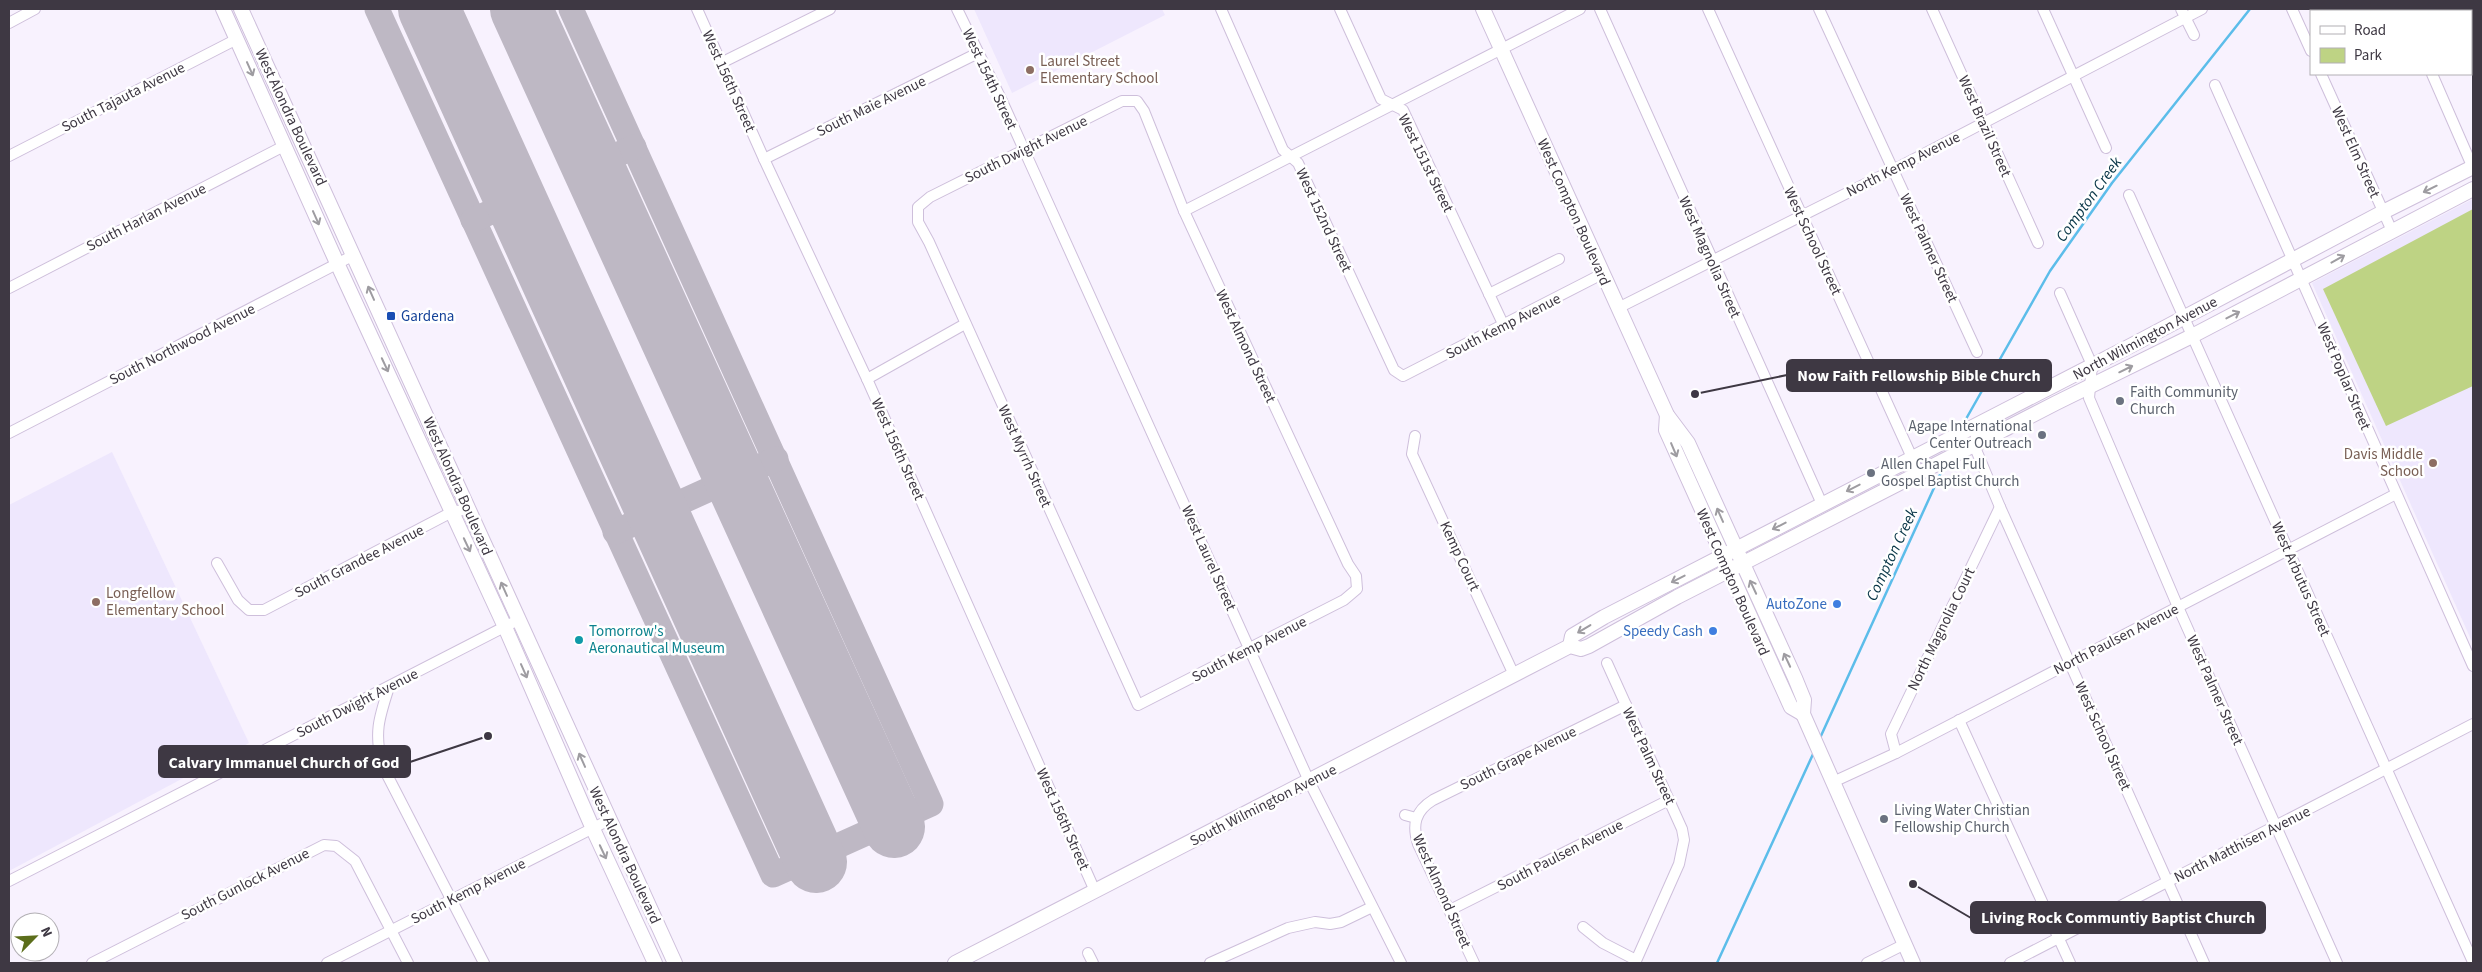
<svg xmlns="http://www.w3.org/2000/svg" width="2482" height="972" font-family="'Source Sans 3',sans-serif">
<rect width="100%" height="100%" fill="#f8f2fe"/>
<g fill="#eee7fd">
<path d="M974 9H1162L1165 15 1012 93Z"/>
<path d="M2473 199V644L2312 283Z"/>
<path d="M112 452 249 743 9 871V505Z"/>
</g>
<path fill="#bed384" d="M2473 209V386L2386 426 2323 289Z"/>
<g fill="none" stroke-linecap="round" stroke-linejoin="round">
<g stroke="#5cbdea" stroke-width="2.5">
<path d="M1962 426 2050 271 2112 183 2250 9"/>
<path d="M1820 738 1944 466"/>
<path d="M1717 963 1814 752"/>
</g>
<g stroke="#beb8c4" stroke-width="25">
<path d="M377 9 773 875 931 804 571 9"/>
<path d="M593 166 634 147"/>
<path d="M473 220 516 201"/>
<path d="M615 532 776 459"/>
</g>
<g stroke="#beb8c4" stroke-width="62">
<path d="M429 9 816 862"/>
<path d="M521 9 894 827"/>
</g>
<defs>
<g id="street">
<path d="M697 9 764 159 867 379 1095 891"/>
<path d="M957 9 1002 101 1309 781 1401 963"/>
<path d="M1221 9 1283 150 1298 163 1394 370 1403 376 1602 274"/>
<path d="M1340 9 1381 99 1403 110 1504 326"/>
<path d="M1600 9 1822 504"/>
<path d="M1708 9 1919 473"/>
<path d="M1819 9 1977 352"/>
<path d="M1932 9 2038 243"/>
<path d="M2043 9 2106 148"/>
<path d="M2181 9 2194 35"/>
<path d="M2292 9 2311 51"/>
<path d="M2403 9 2404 11"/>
<path d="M9 23 35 9"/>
<path d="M721 63 830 9"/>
<path d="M2321 74 2392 231"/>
<path d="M2432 74 2473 168"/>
<path d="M2215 85 2473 666"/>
<path d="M1122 101H1137L1144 111 1184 211 1348 564 1356 576 1357 589 1344 600 1138 705 929 242 918 222V207L930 197Z"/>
<path d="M9 156 237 39"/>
<path d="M764 159 978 53"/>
<path d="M2129 195 2473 962"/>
<path d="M1184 211 1580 9"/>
<path d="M9 288 284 146"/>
<path d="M2060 293 2092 365 2089 398 2178 607 2337 963"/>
<path d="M1489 294 1559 259"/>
<path d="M1618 308 1893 170 2202 9"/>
<path d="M867 379 965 324"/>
<path d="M1979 424 1974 445 2000 507 2204 963"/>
<path d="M9 433 354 255"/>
<path d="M1415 436 1412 454 1514 675"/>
<path d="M217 563 238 600 249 610H264L452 512 468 509"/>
<path d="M1607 663 1682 829 1684 840 1679 864 1635 963"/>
<path d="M389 687C379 718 374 732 382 765L484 963"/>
<path d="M1959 720 2070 963"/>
<path d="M1896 753 1891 734 2000 507"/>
<path d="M1833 782 1896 753 2396 494"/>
<path d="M1405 815 1416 818"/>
<path d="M9 881 518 620"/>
<path d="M1450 910 1669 800"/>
<path d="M1583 927 1603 943 1636 960"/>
<path d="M1088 953 1093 963"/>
<path d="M92 963 324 845 336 846 355 861 408 963"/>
<path d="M327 963 609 820"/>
<path d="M1210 963 1288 928 1315 922 1330 924 1341 922 1372 907"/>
<path d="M1474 963 1418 844C1412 825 1415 811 1433 800L1626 705"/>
<path d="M1867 963 1905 944"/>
<path d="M2010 963 2473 724"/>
</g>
<g id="secondary">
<path d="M223 9 337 263 505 627 593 829 655 963"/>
<path d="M241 9 675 963"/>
<path d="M1483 9 1667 415 1688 443 1795 678 1804 700 1803 714 1913 963"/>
<path d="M1667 415 1666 430 1791 707 1803 714"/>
<path d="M1570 646 1572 636 1604 617 2132 345 2383 212 2473 167"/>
<path d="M955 963 1570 646 1581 649 1589 646 1677 597 2056 403 2192 336 2473 189"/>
</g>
</defs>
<use href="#street" stroke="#cebfdb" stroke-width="12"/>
<use href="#secondary" stroke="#cebfdb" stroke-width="16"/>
<use href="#street" stroke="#fff" stroke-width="10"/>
<use href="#secondary" stroke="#fff" stroke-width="14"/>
</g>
<defs><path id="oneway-shaft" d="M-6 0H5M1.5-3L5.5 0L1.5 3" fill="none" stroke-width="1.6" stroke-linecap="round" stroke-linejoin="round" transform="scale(1.25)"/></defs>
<g stroke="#9e9ca1">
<use href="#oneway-shaft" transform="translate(250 69) rotate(66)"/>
<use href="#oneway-shaft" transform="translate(2430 189) rotate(154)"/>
<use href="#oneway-shaft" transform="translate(316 218) rotate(66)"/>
<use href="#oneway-shaft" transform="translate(2338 259) rotate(-29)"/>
<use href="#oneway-shaft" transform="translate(371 293) rotate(-114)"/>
<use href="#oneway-shaft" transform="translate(2233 315) rotate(-27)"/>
<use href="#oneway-shaft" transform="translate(385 365) rotate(65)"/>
<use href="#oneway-shaft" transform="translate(2126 369) rotate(-26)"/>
<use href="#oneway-shaft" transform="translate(1674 450) rotate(67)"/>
<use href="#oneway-shaft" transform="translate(1853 488) rotate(153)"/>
<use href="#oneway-shaft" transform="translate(1720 515) rotate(-114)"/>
<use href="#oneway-shaft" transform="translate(1779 526) rotate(153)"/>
<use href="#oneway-shaft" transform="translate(467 545) rotate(65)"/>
<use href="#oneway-shaft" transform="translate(1678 579) rotate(153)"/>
<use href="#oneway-shaft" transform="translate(1753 587) rotate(-115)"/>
<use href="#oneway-shaft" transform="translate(504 589) rotate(-114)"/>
<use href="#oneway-shaft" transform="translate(1584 629) rotate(149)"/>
<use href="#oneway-shaft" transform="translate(1787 660) rotate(-115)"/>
<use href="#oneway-shaft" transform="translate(524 671) rotate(66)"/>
<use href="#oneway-shaft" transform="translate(582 760) rotate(-114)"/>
<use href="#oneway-shaft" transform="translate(603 852) rotate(65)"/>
</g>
<g fill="#8d6e63" stroke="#fff" stroke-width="2">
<circle cx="1030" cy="70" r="5"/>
<circle cx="2433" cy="463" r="5"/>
<circle cx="96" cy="602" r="5"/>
</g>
<rect fill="#1a4fb4" stroke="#fff" stroke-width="2" x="386" y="311" width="10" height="10" rx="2.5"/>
<g fill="#6b7280" stroke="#fff" stroke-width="2">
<circle cx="2120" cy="401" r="5"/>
<circle cx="2042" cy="435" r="5"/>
<circle cx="1871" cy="473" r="5"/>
<circle cx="1884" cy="819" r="5"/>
</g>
<g fill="#3f7fe0" stroke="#fff" stroke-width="2">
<circle cx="1837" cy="604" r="5"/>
<circle cx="1713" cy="631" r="5"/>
</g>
<circle fill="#0f9aa8" stroke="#fff" stroke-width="2" cx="579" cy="640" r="5"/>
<g text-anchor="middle" stroke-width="5" stroke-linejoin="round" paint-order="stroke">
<g font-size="15" fill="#785e54" stroke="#fff" text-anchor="start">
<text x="1040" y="66">Laurel Street<tspan x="1040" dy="17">Elementary School</tspan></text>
<text x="2423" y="459" text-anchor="end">Davis Middle<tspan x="2423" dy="17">School</tspan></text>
<text x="106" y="598">Longfellow<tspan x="106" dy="17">Elementary School</tspan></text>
</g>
<g font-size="15" fill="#3e3843" stroke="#fff">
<text transform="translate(990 79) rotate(65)" y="5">West 154th Street</text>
<text transform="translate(729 81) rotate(66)" y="5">West 156th Street</text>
<text transform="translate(123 97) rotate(-27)" y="5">South Tajauta Avenue</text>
<text transform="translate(871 106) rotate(-26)" y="5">South Maie Avenue</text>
<text transform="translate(291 117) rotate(65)" y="5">West Alondra Boulevard</text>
<text transform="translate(1985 126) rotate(66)" y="5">West Brazil Street</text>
<text transform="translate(1026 149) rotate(-26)" y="5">South Dwight Avenue</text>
<text transform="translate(2356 152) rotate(66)" y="5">West Elm Street</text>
<text transform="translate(1426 163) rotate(64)" y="5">West 151st Street</text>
<text transform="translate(1903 164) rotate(-27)" y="5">North Kemp Avenue</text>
<text transform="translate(1574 212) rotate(66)" y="5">West Compton Boulevard</text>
<text transform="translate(146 217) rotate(-27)" y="5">South Harlan Avenue</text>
<text transform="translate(1324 220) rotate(65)" y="5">West 152nd Street</text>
<text transform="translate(1813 241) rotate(65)" y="5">West School Street</text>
<text transform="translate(1929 248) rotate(65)" y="5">West Palmer Street</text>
<text transform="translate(1710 257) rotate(66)" y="5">West Magnolia Street</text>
<text transform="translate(1503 326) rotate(-27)" y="5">South Kemp Avenue</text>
<text transform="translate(2145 338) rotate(-28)" y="5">North Wilmington Avenue</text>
<text transform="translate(182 344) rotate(-27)" y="5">South Northwood Avenue</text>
<text transform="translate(1246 346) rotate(65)" y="5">West Almond Street</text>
<text transform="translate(2344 376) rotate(67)" y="5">West Poplar Street</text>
<text transform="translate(898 449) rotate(66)" y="5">West 156th Street</text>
<text transform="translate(1025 456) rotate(66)" y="5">West Myrrh Street</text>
<text transform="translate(458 486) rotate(66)" y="5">West Alondra Boulevard</text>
<text transform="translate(1460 556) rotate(65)" y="5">Kemp Court</text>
<text transform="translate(1209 558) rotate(66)" y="5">West Laurel Street</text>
<text transform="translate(359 561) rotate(-27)" y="5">South Grandee Avenue</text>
<text transform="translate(2301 579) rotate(66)" y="5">West Arbutus Street</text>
<text transform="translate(1733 582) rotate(66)" y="5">West Compton Boulevard</text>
<text transform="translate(1941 629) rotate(-64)" y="5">North Magnolia Court</text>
<text transform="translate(2116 639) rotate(-27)" y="5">North Paulsen Avenue</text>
<text transform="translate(1249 649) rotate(-27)" y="5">South Kemp Avenue</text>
<text transform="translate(2215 690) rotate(66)" y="5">West Palmer Street</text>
<text transform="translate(357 703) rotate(-27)" y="5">South Dwight Avenue</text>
<text transform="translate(2103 736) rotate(66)" y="5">West School Street</text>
<text transform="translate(1649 756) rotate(65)" y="5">West Palm Street</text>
<text transform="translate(1518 758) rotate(-26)" y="5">South Grape Avenue</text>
<text transform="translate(1263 805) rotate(-27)" y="5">South Wilmington Avenue</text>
<text transform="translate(1063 819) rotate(66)" y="5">West 156th Street</text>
<text transform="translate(2242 844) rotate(-27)" y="5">North Matthisen Avenue</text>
<text transform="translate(625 855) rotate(65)" y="5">West Alondra Boulevard</text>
<text transform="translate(1560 855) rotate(-27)" y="5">South Paulsen Avenue</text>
<text transform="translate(245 884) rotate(-27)" y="5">South Gunlock Avenue</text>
<text transform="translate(468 891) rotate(-27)" y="5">South Kemp Avenue</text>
<text transform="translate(1442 891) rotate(66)" y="5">West Almond Street</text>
</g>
<g font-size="15" fill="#164399" stroke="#fff" text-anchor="start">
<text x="401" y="321">Gardena</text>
</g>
<g font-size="15" fill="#5b616d" stroke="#fff" text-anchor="start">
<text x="2130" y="397">Faith Community<tspan x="2130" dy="17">Church</tspan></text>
<text x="2032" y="431" text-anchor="end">Agape International<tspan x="2032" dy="17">Center Outreach</tspan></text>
<text x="1881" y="469">Allen Chapel Full<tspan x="1881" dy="17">Gospel Baptist Church</tspan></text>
<text x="1894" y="815">Living Water Christian<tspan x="1894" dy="17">Fellowship Church</tspan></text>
</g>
<g font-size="15" fill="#366cbe" stroke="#fff" text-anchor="end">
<text x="1827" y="609">AutoZone</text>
<text x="1703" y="636">Speedy Cash</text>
</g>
<g font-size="15" fill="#0d838f" stroke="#fff" text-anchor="start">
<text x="589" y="636">Tomorrow's<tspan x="589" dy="17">Aeronautical Museum</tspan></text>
</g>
<g font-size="16" font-style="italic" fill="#083547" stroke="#fff">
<text transform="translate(2088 199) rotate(-54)" y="6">Compton Creek</text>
<text transform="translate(1891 554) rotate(-65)" y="6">Compton Creek</text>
</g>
</g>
<path fill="none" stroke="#3e3843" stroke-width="2" d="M1695 394L1787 375M488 736L410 762M1913 884L1971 918"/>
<g fill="#3e3843" stroke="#fff" stroke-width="2">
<circle cx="1695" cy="394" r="5"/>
<circle cx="488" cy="736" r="5"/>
<circle cx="1913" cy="884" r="5"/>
</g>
<g fill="#3e3843" stroke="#3e3843" stroke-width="2">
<rect x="1787" y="360" width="264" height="31" rx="5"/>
<rect x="159" y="746" width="251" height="31" rx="5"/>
<rect x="1971" y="902" width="294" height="31" rx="5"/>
</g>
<g font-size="16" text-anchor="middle" font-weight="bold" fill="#fff">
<text x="1919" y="381">Now Faith Fellowship Bible Church</text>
<text x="284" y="768">Calvary Immanuel Church of God</text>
<text x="2118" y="923">Living Rock Communtiy Baptist Church</text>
</g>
<rect width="2482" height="972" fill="none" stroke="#3e3843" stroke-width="20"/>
<rect x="2310" y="10" width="162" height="65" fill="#ffffff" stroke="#b2afb4"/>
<rect x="2320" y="26" width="25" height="8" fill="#ffffff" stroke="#b2afb4"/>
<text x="2354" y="35" font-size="15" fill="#3e3843">Road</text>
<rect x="2320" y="48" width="25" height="15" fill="#bed384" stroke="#b2afb4"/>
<text x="2354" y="60" font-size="15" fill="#3e3843">Park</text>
<g transform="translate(35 937) rotate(66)"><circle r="24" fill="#ffffff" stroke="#b2afb4"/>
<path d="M0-4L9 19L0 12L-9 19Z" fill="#5c6e1b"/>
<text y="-8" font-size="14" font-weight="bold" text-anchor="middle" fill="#3e3843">N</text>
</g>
</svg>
